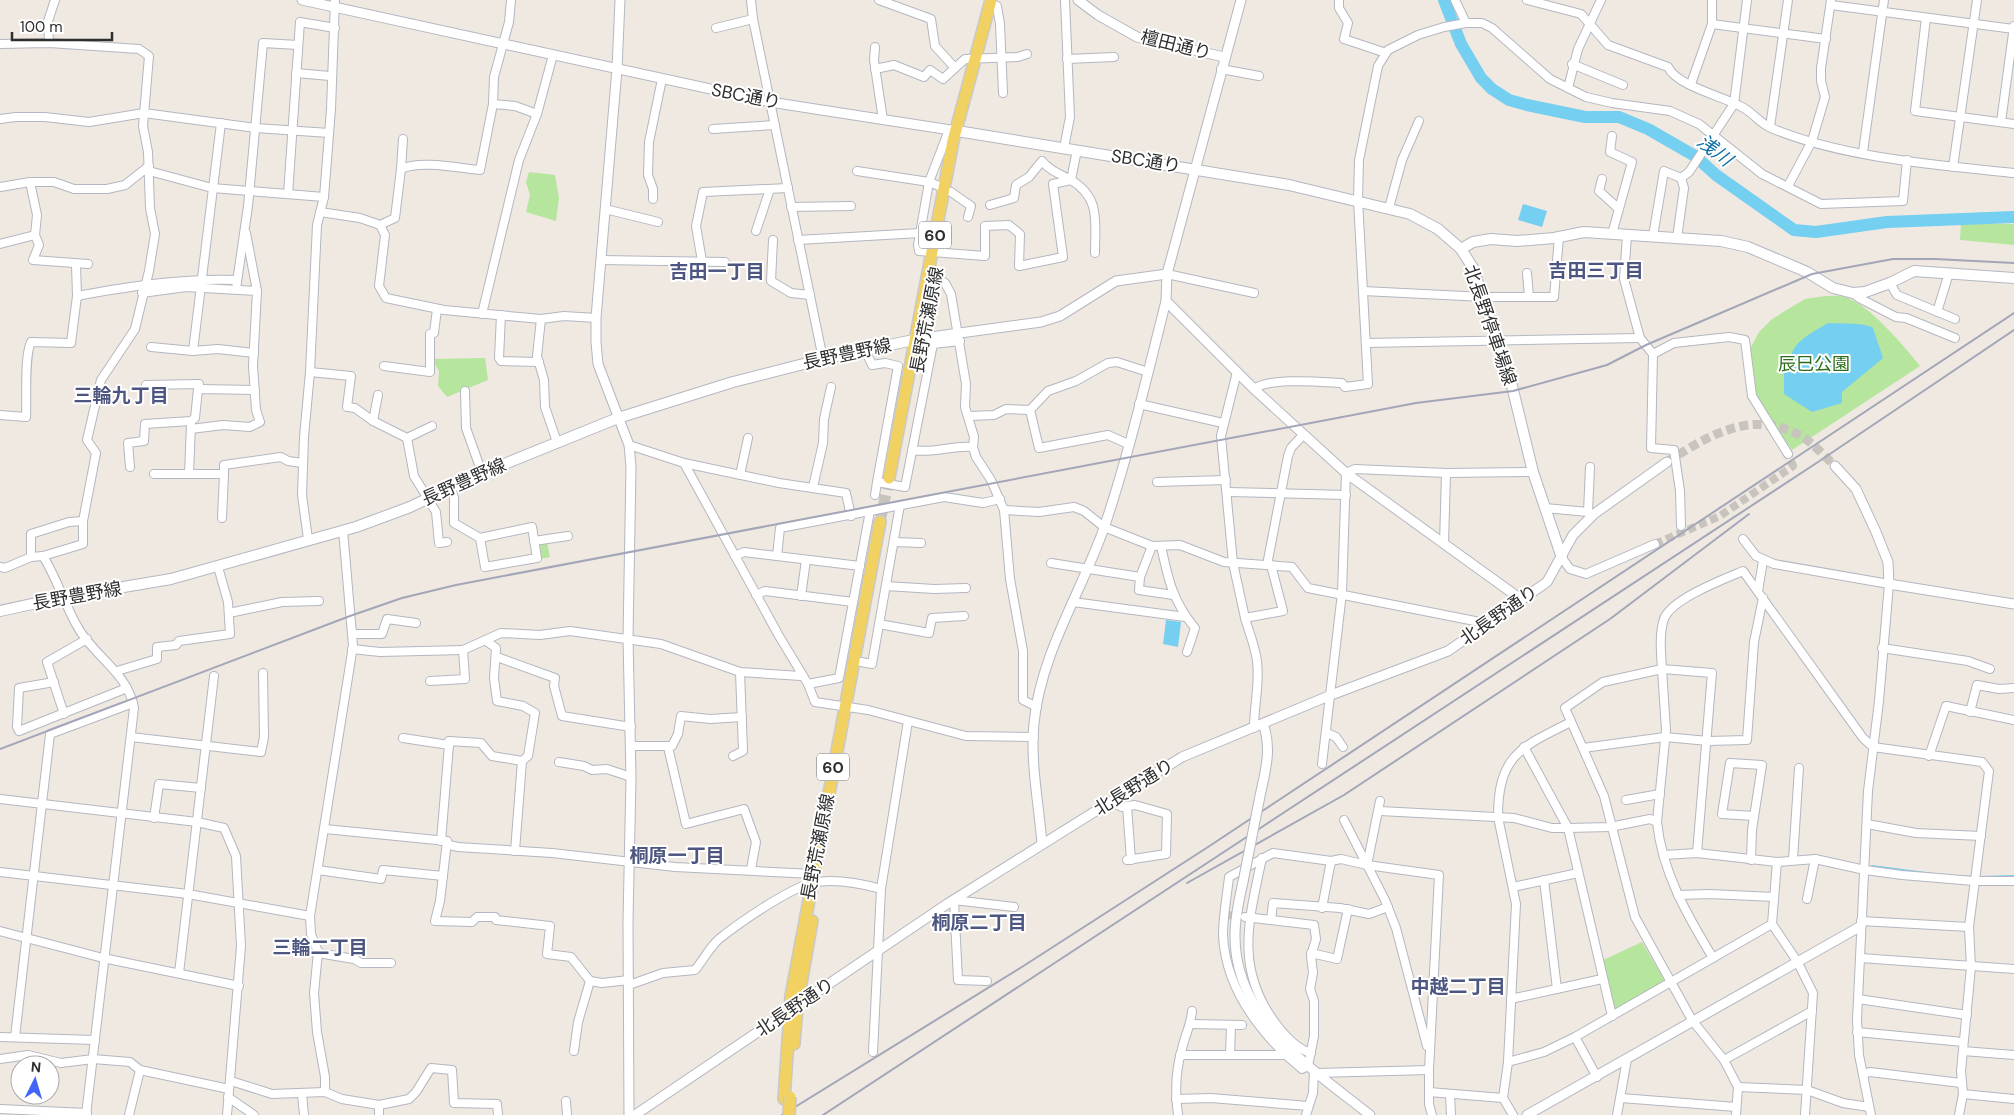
<svg xmlns="http://www.w3.org/2000/svg" width="2014" height="1115" font-family="'DM Sans','Noto Sans JP',sans-serif">
<rect width="100%" height="100%" fill="#efe9e1"/>
<g fill="#b6e59e">
<path d="M529 172 555 175 559 198 556 221 526 212 530 195 526 182Z"/>
<path d="M1961 223 2014 224V245L1960 240Z"/>
<path d="M1825 296C1831 296 1839 295 1845 297 1869 304 1904 346 1920 366L1792 450 1758 401 1748 366 1751 347 1759 332 1772 319 1805 299Z"/>
<path d="M485 358 488 380 447 397 438 386 439 371 432 359Z"/>
<path d="M547 542 550 557 540 559 539 543Z"/>
<path d="M1642 942 1665 981 1616 1010 1613 1008 1603 960Z"/>
</g>
<g fill="#75cff0">
<path d="M1523 204 1547 211 1542 227 1518 220Z"/>
<path d="M1828 323C1841 324 1864 322 1873 328L1883 358 1842 392V403L1812 412 1784 394V361H1790C1792 341 1812 333 1828 323Z"/>
<path d="M1166 620 1181 622 1178 647 1163 644Z"/>
</g>
<g fill="none" stroke-linecap="round" stroke-linejoin="round">
<g stroke="#75cff0" stroke-width="2">
<path d="M1872 866 1941 875"/>
<path d="M1959 876 1974 877"/>
<path d="M1979 877 2014 876"/>
</g>
<path stroke="#75cff0" stroke-width="12" d="M1444 0 1461 44 1481 78 1492 89 1509 100 1527 105 1585 117H1619L1648 129 1695 156 1716 175 1794 230 1816 232 1887 222 2014 217"/>
<g stroke="#c8c4bd" stroke-width="8" stroke-dasharray="8 4" stroke-linecap="butt">
<path d="M1655 544 1720 516 1793 466 1788 454"/>
<path d="M1228 915 1245 917"/>
</g>
<path stroke="#c8c4bd" stroke-width="9" stroke-dasharray="9 4.5" stroke-linecap="butt" d="M1667 462C1709 435 1754 407 1804 438 1815 445 1825 457 1835 466"/>
<path stroke="#c8c4bd" stroke-width="11" stroke-dasharray="11 5.5" stroke-linecap="butt" d="M880 522 889 478"/>
<defs>
<g id="minor">
<path d="M751 0 753 19 823 359"/>
<path d="M879 0 931 19 935 46 955 68 965 59 1018 57 1027 54"/>
<path d="M1339 0V8L1348 23 1344 39 1386 53"/>
<path d="M1455 0 1466 23"/>
<path d="M1527 0 1581 14 1608 45 1668 67C1677 86 1722 96 1740 106 1752 111 1759 123 1771 128 1843 158 1937 165 2014 173"/>
<path d="M990 3 997 6 1000 24 1003 93"/>
<path d="M1831 5 2014 29"/>
<path d="M1926 18 1915 111 2014 124"/>
<path d="M1712 24 1826 39"/>
<path d="M716 28 753 19"/>
<path d="M49 43 48 21 55 0"/>
<path d="M0 44 49 43 139 49 149 56 143 126 148 152 150 208 155 234 149 271 135 329 101 380 87 440 96 453 83 521V544L43 556C58 580 65 607 80 631 97 658 128 674 134 708L86 1115"/>
<path d="M875 47 874 60 883 120"/>
<path d="M1067 59 1114 57"/>
<path d="M1572 64 1623 85"/>
<path d="M875 69 894 65 924 77 930 70 943 79 955 68"/>
<path d="M1221 69 1259 76"/>
<path d="M296 73 330 76"/>
<path d="M1691 84 1712 24V0"/>
<path d="M1568 88 1578 49 1601 0"/>
<path d="M493 104 515 106 537 114"/>
<path d="M0 119 16 117H45L89 122 144 113 256 128 329 133"/>
<path d="M2001 122 2014 26"/>
<path d="M1770 127 1788 0"/>
<path d="M713 129 775 125"/>
<path d="M949 130 929 182 918 245 919 251 985 256V226L1009 225 1020 234 1019 266 1063 257 1053 184 1071 180 1077 150"/>
<path d="M1612 136 1610 152 1632 162 1612 234"/>
<path d="M403 139 401 169C420 160 458 168 480 170L493 104 494 77 509 22 511 0"/>
<path d="M1064 148 1070 117 1065 0"/>
<path d="M1863 152 1884 0"/>
<path d="M1953 167 1977 0"/>
<path d="M149 171 212 188 324 197"/>
<path d="M857 171 929 182 944 188"/>
<path d="M1602 179 1599 191 1619 209"/>
<path d="M30 182 37 215 35 235 39 245 33 260 88 264"/>
<path d="M1788 186 1812 141 1825 97 1821 81V68L1831 0"/>
<path d="M0 187 30 182H54L74 189H107L125 185 149 166"/>
<path d="M951 192 971 206 968 217"/>
<path d="M288 194 300 22 335 28"/>
<path d="M653 199V189L648 175 649 142 662 79"/>
<path d="M990 205 1014 198 1016 185 1029 177 1042 161C1050 171 1060 174 1071 180 1101 198 1095 222 1095 253"/>
<path d="M791 207 851 206"/>
<path d="M1389 208 1402 160 1419 121"/>
<path d="M605 209 658 222"/>
<path d="M320 212 360 218 380 225 385 235 379 286 386 298 444 310 541 319 564 316 596 318"/>
<path d="M380 225 395 218 401 169"/>
<path d="M756 231 770 189"/>
<path d="M246 233 257 291"/>
<path d="M1627 235 1624 279 1640 338 1653 354 1651 448 1674 450 1680 491 1681 526"/>
<path d="M1653 236 1664 171 1681 178"/>
<path d="M1677 238 1684 188 1681 178 1689 172 1734 104 1747 0"/>
<path d="M773 240 771 281 791 293 810 295"/>
<path d="M798 240 920 233"/>
<path d="M0 244 35 235"/>
<path d="M601 260 725 262"/>
<path d="M702 261 696 226 703 192 788 188"/>
<path d="M1527 273 1529 297"/>
<path d="M1167 274 1254 293"/>
<path d="M935 277 945 283 951 294 966 384 965 407 974 437 973 447 976 457 991 480 1004 510 1010 579 1023 651V700L1037 707"/>
<path d="M1890 283 1897 295 1955 319"/>
<path d="M236 289 248 206 263 43 298 45"/>
<path d="M1363 291 1484 297H1554L1559 237"/>
<path d="M142 293 186 287 257 291 253 366 256 410 260 422 250 427 223 425 191 429"/>
<path d="M1853 293 1859 298 1896 317 1906 318 1955 338"/>
<path d="M77 296C131 286 182 278 237 280"/>
<path d="M1937 312 1949 273"/>
<path d="M482 314 519 160 537 114 553 55"/>
<path d="M501 315 499 358 501 361 539 362"/>
<path d="M541 319 537 356 544 380 545 407 557 442"/>
<path d="M1366 343 1640 338"/>
<path d="M151 347 193 351 218 349 254 353"/>
<path d="M865 350 872 365 885 363 898 366 877 482 905 487 933 344 960 341"/>
<path d="M193 351 221 123"/>
<path d="M1653 354 1674 343 1729 337 1745 340 1752 396 1788 454"/>
<path d="M384 366 430 372V334L434 333 437 309"/>
<path d="M310 372 351 376 347 407 355 408 373 421 378 395"/>
<path d="M1237 372 1221 436 1233 563 1245 618 1283 611 1271 565"/>
<path d="M146 385 199 384 198 389"/>
<path d="M1254 389C1270 377 1321 382 1342 383L1345 387 1368 384 1358 200 1359 160 1378 66 1388 50 1418 35 1444 27 1466 23H1482L1492 28 1550 79 1586 97 1612 103 1670 111 1699 124 1762 174 1821 204 1903 201 1907 160"/>
<path d="M465 391 466 428 482 473"/>
<path d="M1139 404 1223 423"/>
<path d="M0 415 26 417C27 398 24 357 31 342L71 343 77 296 76 265"/>
<path d="M969 416 994 415 1006 409 1030 410"/>
<path d="M373 421 407 438 432 426"/>
<path d="M407 438 414 476 436 512 439 543 447 542"/>
<path d="M1128 444 1108 435 1039 448 1030 410 1048 391 1076 381 1108 363 1117 362 1148 372"/>
<path d="M629 445 684 463 779 636 808 684 815 702 868 710 966 736 1034 737"/>
<path d="M912 450C933 454 952 445 973 447"/>
<path d="M684 463 779 483 846 493 851 516"/>
<path d="M130 467 128 443 144 441 145 424 191 421 195 418 198 389 255 390"/>
<path d="M154 474H224V465L281 457 288 461 303 463"/>
<path d="M189 474 191 425"/>
<path d="M740 475 748 438"/>
<path d="M1157 482 1226 480"/>
<path d="M451 487 454 498V523L480 538 532 527 537 558 485 567 480 538"/>
<path d="M813 487 823 443 824 419 831 387"/>
<path d="M1228 492 1346 495"/>
<path d="M875 495 877 482"/>
<path d="M1545 508 1588 512 1590 467"/>
<path d="M1004 510 1039 512 1074 507 1084 511 1104 527 1152 546 1180 545 1224 562 1292 567 1308 588 1485 623"/>
<path d="M222 518 224 474"/>
<path d="M308 539 302 495 304 437 310 372 317 225 324 197 331 109 335 0"/>
<path d="M1743 539 1756 556 1774 564 1889 584 1879 701 1868 791 1857 1020 1859 1055 1871 1115"/>
<path d="M534 541 568 536"/>
<path d="M894 542 921 543"/>
<path d="M1444 544 1446 473"/>
<path d="M1161 546C1168 579 1173 602 1195 628L1187 652"/>
<path d="M43 556 31 557V534L69 522 83 521"/>
<path d="M735 556 744 552 860 566"/>
<path d="M777 556 780 528 944 497 983 503 1000 499"/>
<path d="M1562 558 1570 569 1586 574 1655 544"/>
<path d="M1051 563 1140 577 1152 546"/>
<path d="M1267 565 1288 456 1291 448 1303 435"/>
<path d="M0 567 5 568 31 557"/>
<path d="M1140 577 1139 590 1173 595"/>
<path d="M886 586 934 589 966 588"/>
<path d="M1758 591 1763 561"/>
<path d="M756 595 765 591 853 602"/>
<path d="M801 596 806 560"/>
<path d="M1073 602 1185 617"/>
<path d="M229 613 282 602 319 601"/>
<path d="M1245 618C1249 632 1255 646 1257 661 1260 684 1254 705 1254 728"/>
<path d="M879 624 929 633 932 618 964 616"/>
<path d="M353 634H382L387 619 416 623"/>
<path d="M486 641 496 648 494 678 497 701 523 706 535 713 528 756 522 761"/>
<path d="M1882 648 1968 661 1990 669"/>
<path d="M352 649 380 652 463 650"/>
<path d="M497 657 555 678 554 686 562 716 631 727"/>
<path d="M861 662 872 664 900 505"/>
<path d="M117 671 157 659V647L176 645 179 641 230 634 228 602 218 567"/>
<path d="M430 681 465 679 463 650 501 633 540 635 570 631 661 644 740 672 801 676"/>
<path d="M54 682 19 688 17 727 19 731 127 688"/>
<path d="M808 684 839 678 870 511"/>
<path d="M1970 712 1977 685 1999 689 2014 688"/>
<path d="M64 714 47 662 87 639"/>
<path d="M1327 733 1336 737 1343 747"/>
<path d="M131 737 261 752 264 737 263 673"/>
<path d="M403 738 449 745 441 841"/>
<path d="M449 745V741L481 743 492 756 522 761 515 851"/>
<path d="M631 746H672L678 734 681 716 710 719 742 717"/>
<path d="M668 747 686 824 744 809 756 842 751 869"/>
<path d="M1524 747 1568 828 1612 1016"/>
<path d="M1583 748 1665 737 1708 741 1747 740 1754 642 1763 598"/>
<path d="M733 756 743 751 740 672"/>
<path d="M1929 756 1946 706 2014 720"/>
<path d="M559 762 584 766 592 770 607 769 631 777"/>
<path d="M1322 764 1342 593 1346 473 1355 469 1446 473 1533 472"/>
<path d="M0 799 197 822 224 828 236 856 241 946 227 1115"/>
<path d="M1626 800 1660 794"/>
<path d="M1110 802 1122 807 1135 805 1167 814 1166 854 1127 860"/>
<path d="M1127 806 1131 860"/>
<path d="M1380 811 1514 818 1552 828H1568L1610 827 1650 819 1657 822C1662 872 1687 915 1713 958"/>
<path d="M154 818 159 784 201 788"/>
<path d="M1344 820 1385 900 1396 928 1427 1046"/>
<path d="M1657 822 1666 730 1662 669 1603 682 1565 708 1604 796 1635 917 1692 1020 1724 1060 1738 1087 1736 1115"/>
<path d="M1867 824 1916 833 1981 836"/>
<path d="M325 829 447 841 449 845 458 847 552 853 675 867 813 874"/>
<path d="M447 841 440 901 435 921 472 922 477 917H495L496 920 550 926 547 954 571 957 590 981 578 1022 574 1051"/>
<path d="M1697 853 1712 673 1662 669C1661 654 1659 633 1664 619 1671 599 1724 579 1743 571L1863 738 1873 747 1982 762 1989 771 1969 927 1971 967 1961 1071 1963 1094 1959 1115"/>
<path d="M1664 855 1697 853 1777 862 1815 859 1865 870 1902 875 1974 881H2014"/>
<path d="M1262 858C1249 920 1234 968 1276 1024 1285 1036 1297 1049 1311 1053"/>
<path d="M1793 859 1799 768"/>
<path d="M1751 860 1752 830 1762 765 1730 763 1722 814 1754 816"/>
<path d="M1331 861 1341 859 1367 865 1439 875 1429 1070V1104L1432 1115"/>
<path d="M1777 862 1772 924 1797 961 1813 993 1805 1115"/>
<path d="M1367 865 1380 801"/>
<path d="M318 870 381 879 383 870 443 876"/>
<path d="M0 872 188 894 310 916"/>
<path d="M1544 880 1557 989"/>
<path d="M1513 887 1578 873"/>
<path d="M1678 895 1710 894 1774 897"/>
<path d="M1807 899 1815 859"/>
<path d="M1271 920 1273 903 1340 908 1369 914 1388 907"/>
<path d="M1861 921 1969 927"/>
<path d="M0 931 103 958 239 986"/>
<path d="M318 953 354 959 361 963H391"/>
<path d="M1311 953 1337 959 1348 909"/>
<path d="M1861 958 2014 969"/>
<path d="M179 973 214 676"/>
<path d="M590 981 602 983 629 980"/>
<path d="M987 981 958 980 954 900 1014 907"/>
<path d="M629 985 663 973 695 970C703 960 710 947 719 939 739 923 788 889 812 883 834 878 859 883 881 889"/>
<path d="M1511 999 1602 979"/>
<path d="M1858 999 1967 1015"/>
<path d="M1191 1024 1242 1025"/>
<path d="M1857 1032 1963 1042"/>
<path d="M0 1037 95 1040"/>
<path d="M15 1037 50 734 133 703"/>
<path d="M1575 1037 1597 1077"/>
<path d="M1963 1051 2014 1055"/>
<path d="M873 1052 881 889 908 721"/>
<path d="M1180 1055H1286L1302 1069 1308 1066 1314 1036V1001L1310 989 1313 973 1311 956 1316 939 1314 925 1245 917"/>
<path d="M1230 1055 1231 1025"/>
<path d="M1286 1055C1253 1023 1225 983 1223 935 1223 916 1227 896 1229 877L1273 853 1331 861 1322 908"/>
<path d="M0 1059 28 1055 61 1063 93 1059 130 1062 140 1070 229 1089"/>
<path d="M1724 1060 1812 1011"/>
<path d="M1508 1062 1544 1052 1575 1037 1772 924"/>
<path d="M1317 1073 1429 1070"/>
<path d="M1863 1074 1870 1072 1961 1083"/>
<path d="M231 1081 272 1094 325 1092 342 1099 379 1105 409 1099 416 1092 431 1068 452 1070 454 1103 497 1104 498 1115"/>
<path d="M1738 1087 1807 1090 1843 1103 1869 1107"/>
<path d="M325 1092V1077L317 1032 314 993 318 952 311 934 310 916 353 646 343 530"/>
<path d="M1429 1092 1503 1098"/>
<path d="M302 1094 304 1115"/>
<path d="M1963 1094 2014 1099"/>
<path d="M1450 1095 1451 1115"/>
<path d="M228 1097 254 1115"/>
<path d="M1621 1098 1736 1107"/>
<path d="M1176 1099 1211 1098 1308 1106"/>
<path d="M566 1101 567 1115"/>
<path d="M379 1105V1115"/>
<path d="M0 1109 87 1113"/>
<path d="M129 1115 140 1070"/>
<path d="M1178 1115C1175 1094 1176 1069 1182 1049 1185 1035 1191 1025 1192 1011"/>
<path d="M1306 1115 1313 1093 1314 1071"/>
<path d="M1513 1115 1503 1098 1508 1062 1516 904 1498 817C1498 755 1521 747 1571 722"/>
<path d="M1617 1115 1627 1059"/>
</g>
<g id="tertiary">
<path d="M302 0 770 102 957 131"/>
<path d="M620 0 617 69 596 318V342L598 364 629 445 631 467 628 638 631 777 628 921 629 1115"/>
<path d="M1078 0 1098 15 1137 37 1224 57"/>
<path d="M1241 0 1167 274 1166 301 1254 389 1346 473 1522 600"/>
<path d="M923 338 1041 322 1060 316 1116 281 1167 274"/>
<path d="M1835 466 1856 489 1876 532 1888 562 1889 584 2014 604"/>
<path d="M1259 801C1264 775 1273 750 1263 724"/>
<path d="M1042 844C1039 805 1030 762 1034 723 1041 653 1081 593 1104 528 1129 454 1147 376 1166 301"/>
<path d="M1243 882C1239 899 1235 917 1235 935 1234 1019 1312 1069 1370 1115"/>
<path d="M635 1115 947 904 1182 757 1331 695 1448 651 1547 582 1573 535 1594 514 1667 462"/>
<path d="M1527 1115 1861 926"/>
</g>
<g id="secondary">
<path d="M957 131 1289 185 1410 214 1438 229 1461 249 1473 268 1512 386 1533 472 1562 558"/>
<path d="M1461 249 1473 242 1491 239 1517 241 1554 238 1584 232 1721 241 1748 247 1807 272 1833 288 1853 293 1865 292 1890 283 1914 271 2014 278"/>
<path d="M0 611 64 597 171 579 356 527 410 507 482 473 618 418 733 382 823 359 923 338"/>
</g>
<g id="primary">
<path d="M889 478 953 141 991 0"/>
<path d="M794 1044 797 1006 812 921"/>
<path d="M784 1099 791 996 880 522"/>
</g>
</defs>
<use href="#minor" stroke="#b4b7c1" stroke-width="10"/>
<use href="#tertiary" stroke="#b4b7c1" stroke-width="11"/>
<use href="#secondary" stroke="#b4b7c1" stroke-width="12"/>
<use href="#primary" stroke="#c9c9c9" stroke-width="14"/>
<use href="#minor" stroke="#fff" stroke-width="8"/>
<use href="#tertiary" stroke="#fff" stroke-width="9"/>
<use href="#secondary" stroke="#fff" stroke-width="10"/>
<use href="#primary" stroke="#f2d163" stroke-width="11"/>
<g stroke="#a3a6b8" stroke-width="2">
<path d="M0 749 350 616 402 598 456 585 1416 403 1513 391 1607 365 1646 345 1812 274 1893 259H1935L2014 263"/>
<path d="M1187 883 1344 795 1610 619 1749 514"/>
<path d="M782 1115 1025 965 1208 847 2014 313"/>
<path d="M823 1115 1815 464 2014 330"/>
</g>
<defs>
<path id="tertiary-bridge" d="M1243 882 1259 801"/>
<path id="primary-bridge" d="M789 1115 790 1097"/>
</defs>
<use href="#tertiary-bridge" stroke="#b4b7c1" stroke-width="11" stroke-linecap="butt"/>
<use href="#primary-bridge" stroke="#c9c9c9" stroke-width="14" stroke-linecap="butt"/>
<use href="#tertiary-bridge" stroke="#fff" stroke-width="9"/>
<use href="#primary-bridge" stroke="#f2d163" stroke-width="11"/>
</g>
<g text-anchor="middle" stroke-width="4" stroke-linejoin="round" paint-order="stroke">
<g fill="#fff" stroke="#6d6d6d" stroke-width="1">
<rect x="919" y="221.5" width="32" height="27" rx="4"/>
<rect x="817" y="753.5" width="32" height="27" rx="4"/>
</g>
<g font-size="16" font-weight="bold" fill="#2e2e2e">
<text x="935" y="241">60</text>
<text x="833" y="773">60</text>
</g>
<g font-size="18" fill="#2e2e2e" stroke="#fff">
<text transform="translate(1176 45) rotate(14)" y="6">檀田通り</text>
<text transform="translate(746 96) rotate(11)" y="6">SBC通り</text>
<text transform="translate(1146 161) rotate(9)" y="6">SBC通り</text>
<text transform="translate(927 320) rotate(-79)" y="6">長野荒瀬原線</text>
<text transform="translate(1490 325) rotate(71)" y="6">北長野停車場線</text>
<text transform="translate(847 354) rotate(-12)" y="6">長野豊野線</text>
<text transform="translate(464 482) rotate(-24)" y="6">長野豊野線</text>
<text transform="translate(77 596) rotate(-10)" y="6">長野豊野線</text>
<text transform="translate(1499 615) rotate(-35)" y="6">北長野通り</text>
<text transform="translate(1134 787) rotate(-32)" y="6">北長野通り</text>
<text transform="translate(818 847) rotate(-79)" y="6">長野荒瀬原線</text>
<text transform="translate(795 1007) rotate(-34)" y="6">北長野通り</text>
</g>
<g font-size="18" fill="#2c6e1b" stroke="#fff">
<text x="1814" y="370">辰巳公園</text>
</g>
<g font-size="19" font-style="italic" fill="#0d6fa3" stroke="#fff">
<text transform="translate(1715 150) rotate(38)" y="7">浅川</text>
</g>
<g font-size="19" font-weight="bold" fill="#4d5680" stroke="#fff">
<text x="1596" y="277">吉田三丁目</text>
<text x="717" y="278">吉田一丁目</text>
<text x="121" y="402">三輪九丁目</text>
<text x="677" y="862">桐原一丁目</text>
<text x="979" y="929">桐原二丁目</text>
<text x="320" y="954">三輪二丁目</text>
<text x="1458" y="993">中越二丁目</text>
</g>
</g>
<g transform="translate(35 1080) rotate(5)"><circle r="24" fill="#ffffff" stroke="#ababab"/>
<path d="M0-4L9 19L0 12L-9 19Z" fill="#4264fb"/>
<text y="-8" font-size="14" font-weight="bold" text-anchor="middle" fill="#2e2e2e">N</text>
</g>
<path d="M12 32v8h100v-8" fill="none" stroke="#2e2e2e" stroke-width="2.5"/>
<text x="20" y="32" font-size="15" fill="#2e2e2e" stroke="#ffffff" stroke-width="4" paint-order="stroke">100 m</text>
</svg>
